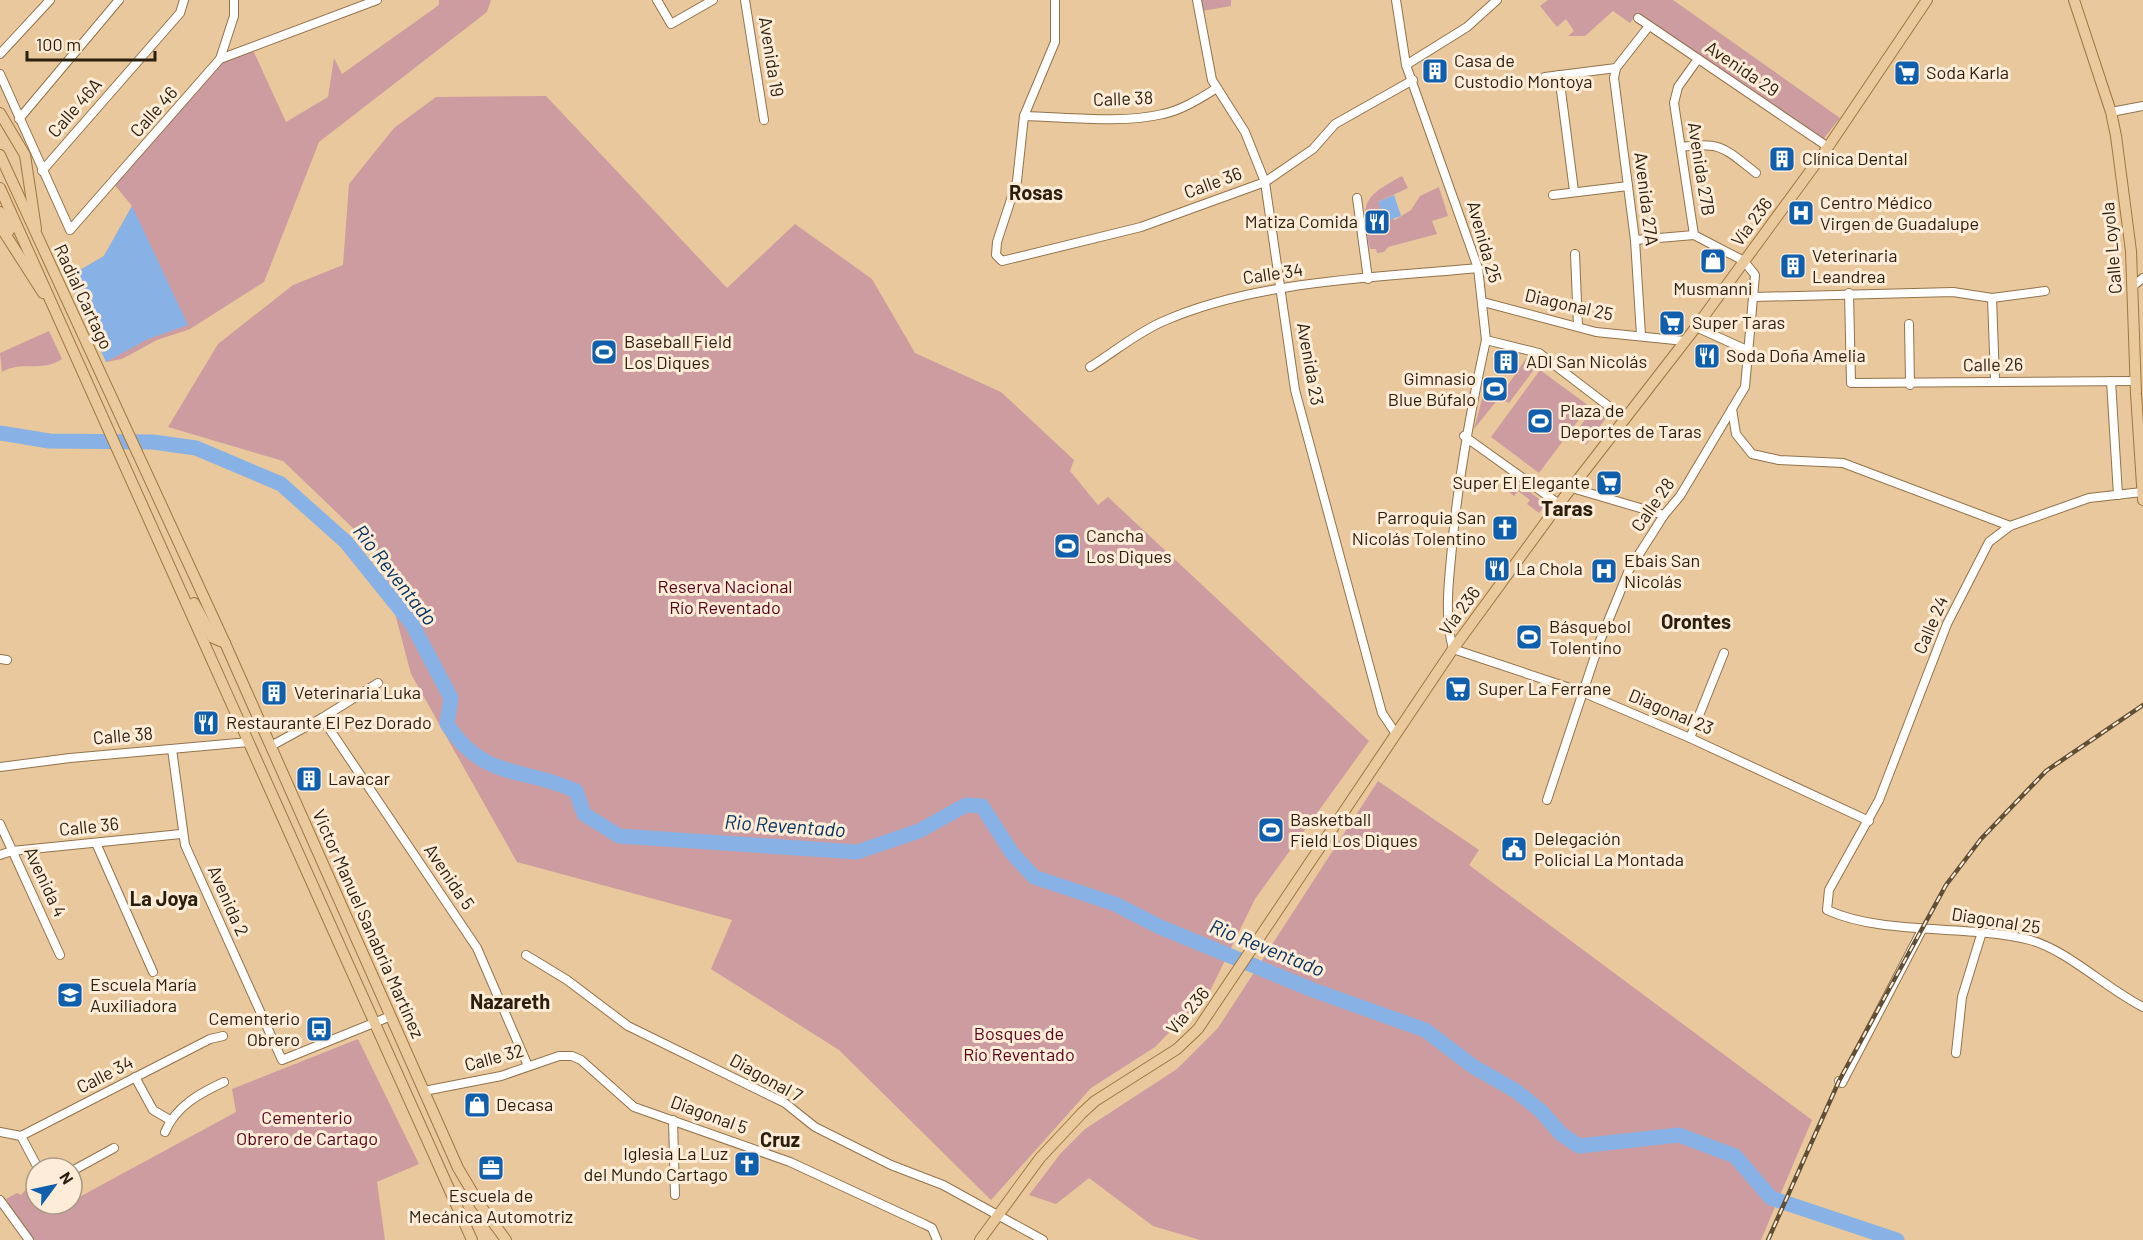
<svg xmlns="http://www.w3.org/2000/svg" width="2143" height="1240" font-family="Barlow,sans-serif">
<rect width="100%" height="100%" fill="#eac89d"/>
<g fill="#cc9ca0">
<path d="M439 0H491L487 12 319 142 264 282 190 329 157 340 122 359 106 362 68 277 104 256 132 206 113 183 220 59 252 48 286 122 328 97 334 58 342 74 439 5Z"/>
<path d="M1200 0H1231V6L1202 11Z"/>
<path d="M1548 0H1673L1840 118 1821 142 1635 16 1630 23 1613 11 1585 36H1568L1574 31 1566 19 1557 27 1540 6Z"/>
<path d="M546 96 727 288 795 224 872 279 915 353 1001 392 1074 460 1070 471 1098 505 1108 497 1369 741 1255 899 1210 991 1155 1047 1091 1088 991 1200 839 1050 711 969 732 920 517 862 411 674 379 553 283 461 168 427 218 344 293 285 343 265 349 184 394 128 436 97Z"/>
<path d="M1402 176 1408 188 1378 202 1395 220 1411 210 1420 196 1439 187 1448 216 1432 221 1437 234 1388 247 1384 252 1377 253 1376 249H1370C1362 204 1359 199 1402 176Z"/>
<path d="M49 331 62 359C43 373 21 360 2 372L0 353Z"/>
<path d="M1529 354 1539 363 1509 403 1499 398 1474 429 1483 395 1499 398Z"/>
<path d="M1540 370 1589 406 1539 473 1491 437Z"/>
<path d="M1596 405 1609 414 1586 445 1573 436Z"/>
<path d="M1516 482 1546 504 1539 513 1527 504 1530 500 1518 491 1514 496 1509 492Z"/>
<path d="M1523 627 1541 633 1536 648 1517 642Z"/>
<path d="M1378 781 1479 850 1469 865 1812 1120 1761 1240H1200L1153 1226 1089 1178 1056 1204 1029 1195 1061 1153 1085 1129 1177 1069 1218 1028Z"/>
<path d="M358 1039 419 1164 377 1182 385 1240H29L6 1199 17 1193 21 1195 36 1179V1204H72V1201L236 1112 232 1089Z"/>
</g>
<g fill="#88b2e5">
<path d="M1394 195 1401 216 1386 221 1378 202Z"/>
<path d="M132 206 188 325 148 339 106 362 68 277 104 256Z"/>
</g>
<g fill="none" stroke-linecap="round" stroke-linejoin="round">
<path stroke="#88b2e5" stroke-width="15" d="M0 433 49 441 153 442 196 448 281 484 346 542 412 624 451 698 447 724C484 781 522 766 576 791L584 814 619 836 857 852 919 831 966 805 982 806 1012 853 1034 877 1115 904 1160 927 1313 990 1425 1030 1474 1067 1516 1091 1541 1111 1561 1134 1579 1146 1679 1135 1735 1156 1771 1198 1897 1240"/>
<defs>
<g id="minor">
<path d="M657 0 671 24 713 0"/>
<path d="M745 0 764 120"/>
<path d="M1055 0V42L1024 116 1017 181 997 242 996 255 1002 261 1141 227 1265 182 1313 149 1335 124 1413 80"/>
<path d="M1197 0 1212 80 1245 132 1265 182 1295 390 1382 713 1396 734"/>
<path d="M1396 0 1406 65 1478 268 1486 340 1539 353 1624 418"/>
<path d="M1638 18 1828 147"/>
<path d="M0 54 50 0"/>
<path d="M220 59 234 16V0"/>
<path d="M1406 65 1467 27 1497 0"/>
<path d="M1616 68 1614 78 1635 240 1641 335"/>
<path d="M0 74 70 230 220 59 377 0"/>
<path d="M1559 75 1574 191"/>
<path d="M1545 77 1616 68 1649 26"/>
<path d="M2111 112 2143 106"/>
<path d="M1024 116C1067 117 1121 124 1163 114 1182 110 1201 98 1217 88"/>
<path d="M19 119 119 0"/>
<path d="M1681 147C1722 141 1725 149 1756 173"/>
<path d="M42 171 180 13 184 0"/>
<path d="M1553 195 1628 186"/>
<path d="M1357 198 1368 279"/>
<path d="M1635 240 1694 235"/>
<path d="M1575 254 1578 326"/>
<path d="M2133 286 2143 278"/>
<path d="M1849 293 1851 383 2135 381"/>
<path d="M1754 297 1953 292 1992 298 2045 291"/>
<path d="M1992 298 1995 380"/>
<path d="M1483 302 1596 332 1685 341"/>
<path d="M1909 324 1910 385"/>
<path d="M1696 327 1749 351"/>
<path d="M1486 340C1470 413 1457 484 1451 558 1448 588 1445 619 1453 649L1582 692 1690 738 1869 821"/>
<path d="M1090 367C1114 352 1138 332 1164 321 1257 280 1377 278 1478 268"/>
<path d="M2111 381 2118 495"/>
<path d="M1732 409 1736 434 1752 454 1779 460 1843 463 2010 526"/>
<path d="M1464 436 1559 504"/>
<path d="M1572 488 1664 515"/>
<path d="M2142 492 2089 498 2010 526 1989 542 1947 624 1879 800 1829 890 1827 910C1884 936 1967 924 2030 940 2067 950 2107 989 2143 1007"/>
<path d="M0 659 7 660"/>
<path d="M322 718 477 948 528 1066"/>
<path d="M1690 738 1724 653"/>
<path d="M271 746 322 718 378 683"/>
<path d="M172 749 185 845 282 1060 391 1016"/>
<path d="M0 767 70 758 249 742"/>
<path d="M1547 800 1600 641 1629 570 1664 515 1680 496 1745 387 1755 275 1744 261 1694 235 1674 103 1678 87 1698 59"/>
<path d="M0 824 60 955"/>
<path d="M96 843 153 972"/>
<path d="M0 855 12 851 181 834"/>
<path d="M526 955 567 980 628 1026 785 1103 815 1127 891 1165 943 1185 1043 1240"/>
<path d="M1956 1053 1962 997 1982 932"/>
<path d="M135 1077 153 1110 170 1120"/>
<path d="M1839 1081 1842 1083 1923 928"/>
<path d="M424 1091 501 1076 559 1056H572L581 1060 634 1107 790 1162 924 1224 932 1228 937 1240"/>
<path d="M673 1120 675 1195"/>
<path d="M0 1132 21 1136 210 1039 223 1036"/>
<path d="M165 1132C176 1106 200 1093 224 1082"/>
<path d="M21 1136 38 1168"/>
<path d="M72 1171 114 1148"/>
<path d="M0 1200 29 1240"/>
</g>
<g id="major">
<path d="M2074 0 2111 112 2116 136 2131 251 2136 394 2143 500"/>
<path d="M0 113 25 155 36 229"/>
<path d="M0 155 225 643 458 1168 480 1205 506 1240"/>
<path d="M0 188 472 1240"/>
<path d="M0 212 9 231"/>
<path d="M0 226 43 293"/>
<path d="M194 603 213 638 225 643"/>
<path d="M980 1240 1040 1158 1082 1113 1095 1101 1177 1049 1198 1029 1453 649 1559 504 1696 327 1828 147 1927 0"/>
</g>
</defs>
<use href="#minor" stroke="#92734b" stroke-width="10"/>
<use href="#major" stroke="#9e7640" stroke-width="12"/>
<use href="#minor" stroke="#fff" stroke-width="8"/>
<use href="#major" stroke="#eaca9d" stroke-width="10"/>
<defs>
<path id="rail" d="M1768 1240 1839 1081 1946 885 1981 839 2046 771 2143 705"/>
</defs>
<use href="#rail" stroke="#604e35" stroke-width="4.5"/>
<use href="#rail" stroke="#fdecd7" stroke-width="2" stroke-dasharray="7" stroke-linecap="butt"/>
</g>
<defs>
<symbol id="building-square" viewBox="-11 -11 22 22"><rect x="-9" y="-9" width="18" height="18" rx="4" fill="#105fad" stroke="#fdecd7"/><path d="M-4-6H4V6H1V3H-1V6H-4ZM-2.5-4.3h1.7v1.8h-1.7ZM.8-4.3h1.7v1.8H.8ZM-2.5-1h1.7V.8h-1.7ZM.8-1h1.7V.8H.8Z" fill="#fff"/></symbol>
<symbol id="supermarket-square" viewBox="-11 -11 22 22"><rect x="-9" y="-9" width="18" height="18" rx="4" fill="#105fad" stroke="#fdecd7"/><path d="M-6-5.5h2.5l.6 2H6L4.5 2H-2.5L-4.4-4H-6ZM-1.5 3.2a1.3 1.3 0 1 0 .1 0ZM3 3.2a1.3 1.3 0 1 0 .1 0Z" fill="#fff"/></symbol>
<symbol id="hospital-square" viewBox="-11 -11 22 22"><rect x="-9" y="-9" width="18" height="18" rx="4" fill="#105fad" stroke="#fdecd7"/><path d="M-5-5h3v3.5h4V-5h3V5h-3V1.5h-4V5h-3Z" fill="#fff"/></symbol>
<symbol id="restaurant-square" viewBox="-11 -11 22 22"><rect x="-9" y="-9" width="18" height="18" rx="4" fill="#105fad" stroke="#fdecd7"/><path d="M-5-6h1v4h1v-4h1v4h1v-4h1v5L-1.5 .5V6h-2V.5L-5-1ZM5-6V6H3V1.5H1.5Q1.5-4 5-6Z" fill="#fff"/></symbol>
<symbol id="shop-square" viewBox="-11 -11 22 22"><rect x="-9" y="-9" width="18" height="18" rx="4" fill="#105fad" stroke="#fdecd7"/><path d="M-5-2.5h2.3a2.7 3.5 0 0 1 5.4 0H5L5.5 6h-11ZM-1.5-2.5h3a1.5 2.3 0 0 0-3 0Z" fill="#fff"/></symbol>
<symbol id="stadium-square" viewBox="-11 -11 22 22"><rect x="-9" y="-9" width="18" height="18" rx="4" fill="#105fad" stroke="#fdecd7"/><path d="M0-5a6.5 5 0 1 0 0 10a6.5 5 0 1 0 0-10ZM-3.5-1.8h7v3.6h-7Z" fill="#fff"/></symbol>
<symbol id="church-square" viewBox="-11 -11 22 22"><rect x="-9" y="-9" width="18" height="18" rx="4" fill="#105fad" stroke="#fdecd7"/><path d="M-1.2-6h2.4v3.5h3.3v2.4h-3.3V6h-2.4V-.1h-3.3v-2.4h3.3Z" fill="#fff"/></symbol>
<symbol id="civic-square" viewBox="-11 -11 22 22"><rect x="-9" y="-9" width="18" height="18" rx="4" fill="#105fad" stroke="#fdecd7"/><path d="M-.6-6.5H3V-4.5H.6V-3L4-1V1h2V6H-6V1h2V-1L-.6-3ZM-1.2 2.5V6h2.4V2.5Z" fill="#fff"/></symbol>
<symbol id="school-square" viewBox="-11 -11 22 22"><rect x="-9" y="-9" width="18" height="18" rx="4" fill="#105fad" stroke="#fdecd7"/><path d="M0-5L7-2L0 1L-7-2ZM-4 1L0 2.5L4 1V4Q0 6-4 4Z" fill="#fff"/></symbol>
<symbol id="bus-square" viewBox="-11 -11 22 22"><rect x="-9" y="-9" width="18" height="18" rx="4" fill="#105fad" stroke="#fdecd7"/><path d="M-5-6H5V4H4V6H2V4H-2V6H-4V4H-5ZM-3.5-4V0h7V-4ZM-3.5 1.2v1.5H-2V1.2ZM2 1.2v1.5H3.5V1.2Z" fill="#fff"/></symbol>
<symbol id="office-square" viewBox="-11 -11 22 22"><rect x="-9" y="-9" width="18" height="18" rx="4" fill="#105fad" stroke="#fdecd7"/><path d="M-6-3h4V-5.5h4V-3h4V5H-6ZM-1-4.5V-3h2v-1.5ZM-6 0V1H6V0Z" fill="#fff"/></symbol>
</defs>
<g fill-rule="evenodd">
<use href="#building-square" x="1420" y="56" width="30" height="30"/>
<use href="#supermarket-square" x="1892" y="58" width="30" height="30"/>
<use href="#building-square" x="1767" y="144" width="30" height="30"/>
<use href="#hospital-square" x="1786" y="198" width="30" height="30"/>
<use href="#restaurant-square" x="1362" y="207" width="30" height="30"/>
<use href="#shop-square" x="1698" y="246" width="30" height="30"/>
<use href="#building-square" x="1778" y="251" width="30" height="30"/>
<use href="#supermarket-square" x="1657" y="308" width="30" height="30"/>
<use href="#stadium-square" x="589" y="337" width="30" height="30"/>
<use href="#restaurant-square" x="1692" y="341" width="30" height="30"/>
<use href="#building-square" x="1491" y="347" width="30" height="30"/>
<use href="#stadium-square" x="1480" y="374" width="30" height="30"/>
<use href="#stadium-square" x="1525" y="406" width="30" height="30"/>
<use href="#supermarket-square" x="1594" y="468" width="30" height="30"/>
<use href="#church-square" x="1490" y="513" width="30" height="30"/>
<use href="#stadium-square" x="1052" y="531" width="30" height="30"/>
<use href="#restaurant-square" x="1482" y="554" width="30" height="30"/>
<use href="#hospital-square" x="1589" y="556" width="30" height="30"/>
<use href="#stadium-square" x="1514" y="622" width="30" height="30"/>
<use href="#supermarket-square" x="1443" y="674" width="30" height="30"/>
<use href="#building-square" x="259" y="678" width="30" height="30"/>
<use href="#restaurant-square" x="191" y="708" width="30" height="30"/>
<use href="#building-square" x="294" y="764" width="30" height="30"/>
<use href="#stadium-square" x="1256" y="815" width="30" height="30"/>
<use href="#civic-square" x="1499" y="834" width="30" height="30"/>
<use href="#school-square" x="55" y="980" width="30" height="30"/>
<use href="#bus-square" x="304" y="1014" width="30" height="30"/>
<use href="#shop-square" x="462" y="1090" width="30" height="30"/>
<use href="#church-square" x="732" y="1149" width="30" height="30"/>
<use href="#office-square" x="476" y="1153" width="30" height="30"/>
</g>
<g text-anchor="middle" stroke-width="6" stroke-linejoin="round" paint-order="stroke">
<g font-size="18" fill="#2a1e0d" stroke="#fdecd7">
<text transform="translate(771 57) rotate(81)" y="6">Avenida 19</text>
<text transform="translate(1742 69) rotate(34)" y="6">Avenida 29</text>
<text transform="translate(1123 99) rotate(-2)" y="6">Calle 38</text>
<text transform="translate(75 108) rotate(-49)" y="6">Calle 46A</text>
<text transform="translate(154 112) rotate(-48)" y="6">Calle 46</text>
<text transform="translate(1701 169) rotate(81)" y="6">Avenida 27B</text>
<text transform="translate(1213 183) rotate(-20)" y="6">Calle 36</text>
<text transform="translate(1646 199) rotate(83)" y="6">Avenida 27A</text>
<text transform="translate(1752 222) rotate(-53)" y="6">Vía 236</text>
<text transform="translate(1484 242) rotate(74)" y="6">Avenida 25</text>
<text transform="translate(2112 248) rotate(-95)" y="6">Calle Loyola</text>
<text transform="translate(1273 274) rotate(-8)" y="6">Calle 34</text>
<text transform="translate(83 297) rotate(65)" y="6">Radial Cartago</text>
<text transform="translate(1569 305) rotate(13)" y="6">Diagonal 25</text>
<text transform="translate(1310 364) rotate(80)" y="6">Avenida 23</text>
<text transform="translate(1993 365) rotate(-1)" y="6">Calle 26</text>
<text transform="translate(1653 505) rotate(-55)" y="6">Calle 28</text>
<text transform="translate(1460 611) rotate(-54)" y="6">Vía 236</text>
<text transform="translate(1931 625) rotate(-67)" y="6">Calle 24</text>
<text transform="translate(1671 712) rotate(23)" y="6">Diagonal 23</text>
<text transform="translate(123 736) rotate(-5)" y="6">Calle 38</text>
<text transform="translate(89 827) rotate(-6)" y="6">Calle 36</text>
<text transform="translate(449 877) rotate(56)" y="6">Avenida 5</text>
<text transform="translate(45 882) rotate(65)" y="6">Avenida 4</text>
<text transform="translate(228 901) rotate(66)" y="6">Avenida 2</text>
<text transform="translate(1996 921) rotate(9)" y="6">Diagonal 25</text>
<text transform="translate(368 924) rotate(66)" y="6">Victor Manuel Sanabria Martínez</text>
<text transform="translate(1188 1011) rotate(-50)" y="6">Vía 236</text>
<text transform="translate(494 1058) rotate(-15)" y="6">Calle 32</text>
<text transform="translate(105 1075) rotate(-27)" y="6">Calle 34</text>
<text transform="translate(766 1078) rotate(29)" y="6">Diagonal 7</text>
<text transform="translate(709 1115) rotate(20)" y="6">Diagonal 5</text>
</g>
<g font-size="18" fill="#2a1e0d" stroke="#fdecd7" text-anchor="start">
<text x="1454" y="67">Casa de<tspan x="1454" dy="21">Custodio Montoya</tspan></text>
<text x="1926" y="79">Soda Karla</text>
<text x="1802" y="165">Clínica Dental</text>
<text x="1820" y="209">Centro Médico<tspan x="1820" dy="21">Virgen de Guadalupe</tspan></text>
<text x="1358" y="228" text-anchor="end">Matiza Comida</text>
<text x="1812" y="262">Veterinaria<tspan x="1812" dy="21">Leandrea</tspan></text>
<text x="1713" y="295" text-anchor="middle">Musmanni</text>
<text x="1692" y="329">Super Taras</text>
<text x="624" y="348">Baseball Field<tspan x="624" dy="21">Los Diques</tspan></text>
<text x="1726" y="362">Soda Doña Amelia</text>
<text x="1526" y="368">ADI San Nicolás</text>
<text x="1476" y="385" text-anchor="end">Gimnasio<tspan x="1476" dy="21">Blue Búfalo</tspan></text>
<text x="1560" y="417">Plaza de<tspan x="1560" dy="21">Deportes de Taras</tspan></text>
<text x="1590" y="489" text-anchor="end">Super El Elegante</text>
<text x="1486" y="524" text-anchor="end">Parroquia San<tspan x="1486" dy="21">Nicolás Tolentino</tspan></text>
<text x="1086" y="542">Cancha<tspan x="1086" dy="21">Los Diques</tspan></text>
<text x="1624" y="567">Ebais San<tspan x="1624" dy="21">Nicolás</tspan></text>
<text x="1516" y="575">La Chola</text>
<text x="1549" y="633">Básquebol<tspan x="1549" dy="21">Tolentino</tspan></text>
<text x="1478" y="695">Super La Ferrane</text>
<text x="294" y="699">Veterinaria Luka</text>
<text x="226" y="729">Restaurante El Pez Dorado</text>
<text x="328" y="785">Lavacar</text>
<text x="1290" y="826">Basketball<tspan x="1290" dy="21">Field Los Diques</tspan></text>
<text x="1534" y="845">Delegación<tspan x="1534" dy="21">Policial La Montada</tspan></text>
<text x="90" y="991">Escuela María<tspan x="90" dy="21">Auxiliadora</tspan></text>
<text x="300" y="1025" text-anchor="end">Cementerio<tspan x="300" dy="21">Obrero</tspan></text>
<text x="496" y="1111">Decasa</text>
<text x="728" y="1160" text-anchor="end">Iglesia La Luz<tspan x="728" dy="21">del Mundo Cartago</tspan></text>
<text x="491" y="1202" text-anchor="middle">Escuela de<tspan x="491" dy="21">Mecánica Automotriz</tspan></text>
</g>
<g font-size="18" fill="#5a021b" stroke="#fdecd7">
<text x="725" y="593">Reserva Nacional<tspan x="725" dy="21">Río Reventado</tspan></text>
<text x="1019" y="1040">Bosques de<tspan x="1019" dy="21">Río Reventado</tspan></text>
<text x="307" y="1124">Cementerio<tspan x="307" dy="21">Obrero de Cartago</tspan></text>
</g>
<g font-size="20" font-weight="bold" fill="#2a1e0d" stroke="#fdecd7">
<text x="1036" y="200">Rosas</text>
<text x="1696" y="629">Orontes</text>
<text x="164" y="906">La Joya</text>
<text x="510" y="1009">Nazareth</text>
<text x="780" y="1147">Cruz</text>
</g>
<g font-size="20" font-style="italic" fill="#03305d" stroke="#fdecd7">
<text transform="translate(395 575) rotate(52)" y="7">Rio Reventado</text>
<text transform="translate(785 826) rotate(4)" y="7">Rio Reventado</text>
<text transform="translate(1267 948) rotate(22)" y="7">Rio Reventado</text>
</g>
<g font-size="21" font-weight="bold" fill="#2a1e0d" stroke="#fdecd7">
<text x="1567" y="516">Taras</text>
</g>
</g>
<g transform="translate(54 1186) rotate(57)"><circle r="28" fill="#fdecd7" stroke="#a99a86" stroke-width="1.5"/>
<path d="M0-4.5L10 22L0 15L-10 22Z" fill="#105fad"/>
<text y="-9" font-size="16" font-weight="bold" text-anchor="middle" fill="#2a1e0d">N</text>
</g>
<path d="M27 51v9h128v-9" fill="none" stroke="#2a1e0d" stroke-width="3"/>
<text x="36" y="51" font-size="18" fill="#2a1e0d" stroke="#fdecd7" stroke-width="4.5" paint-order="stroke">100 m</text>
</svg>
